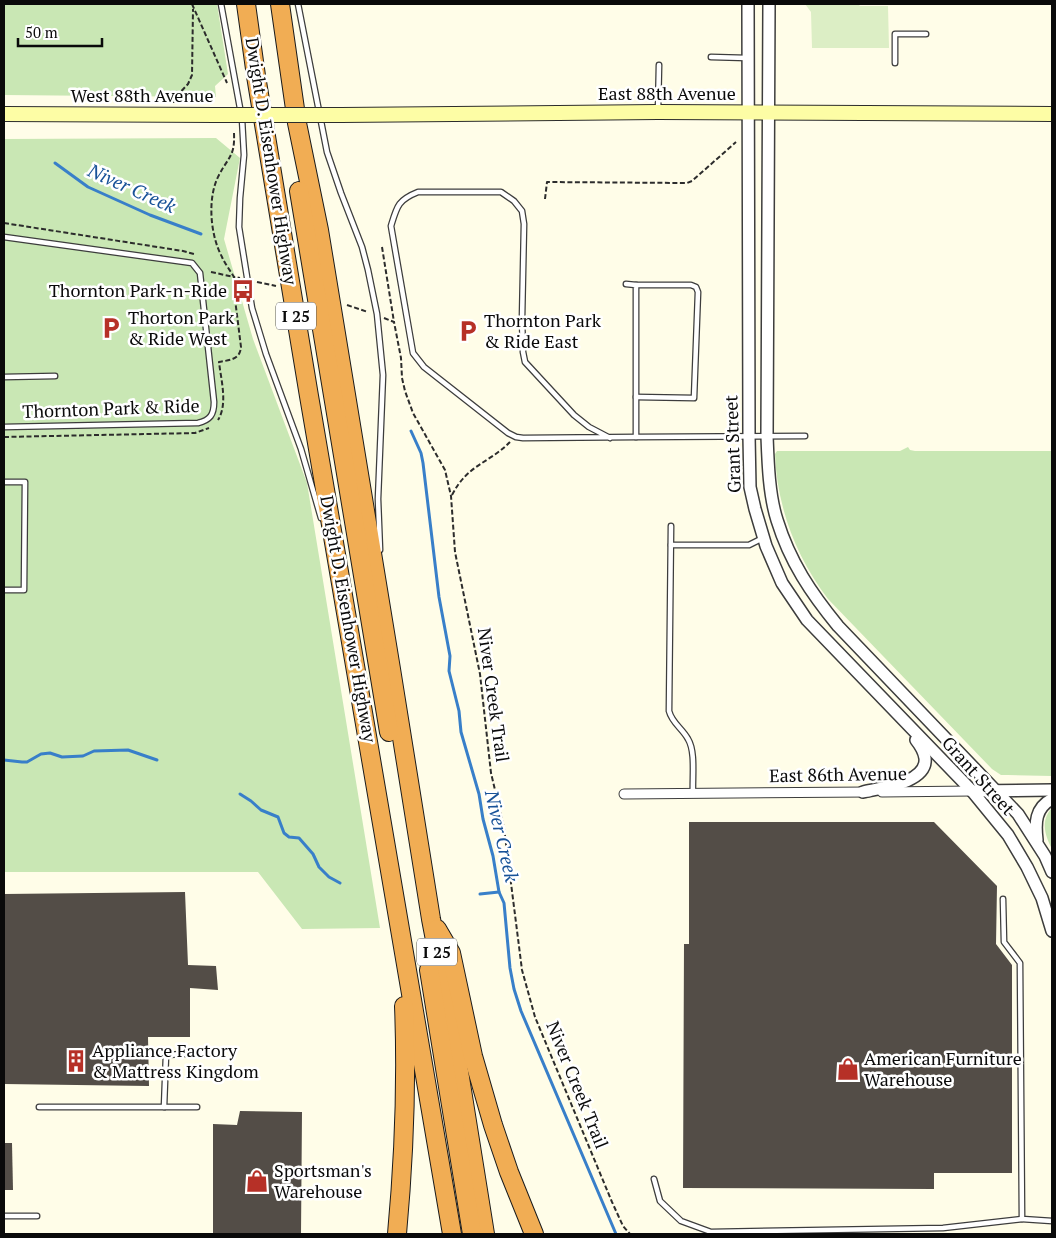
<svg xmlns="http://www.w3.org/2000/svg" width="1056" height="1238" font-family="'PT Serif',serif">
<rect width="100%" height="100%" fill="#fffde8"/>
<g fill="#c9e7b4">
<path d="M4 4H217L228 74 215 86 216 97 4 95Z"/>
<path d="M216 138 240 158 224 239 253 339 307 483 380 928 302 929 258 872H4V139Z"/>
<path d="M908 447 910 450 915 451H1052V776L1008 775H1001L992 769 828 599C796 557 777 507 775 454L777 451H900Z"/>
<path d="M1052 808V849C1045 836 1040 820 1052 808Z"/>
</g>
<path fill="#dceec5" d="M805 4H858L860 6H888L889 48H812L811 12Z"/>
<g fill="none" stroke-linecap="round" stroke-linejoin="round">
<g stroke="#387fc9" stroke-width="3">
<path d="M55 163 88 187 150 215 201 234"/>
<path d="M411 431 421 453 423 463 439 597 450 656 449 671 459 711 461 732 479 794 483 819 493 856 499 892 504 903 510 968 514 989 521 1011 616 1234"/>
<path d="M4 760 22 762H27L41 754 50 753 62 757 83 756 94 751 128 750 157 760"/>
<path d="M240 794 251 801 261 810 278 817 284 833 289 837 299 838 313 854 319 867 329 877 340 883"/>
<path d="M480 894 499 892"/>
</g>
</g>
<g fill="#534d47">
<path d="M689 822H934L997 886 996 944 1012 965V1173H934V1189L683 1188 684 944H689Z"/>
<path d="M185 892 188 965 216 966 218 990 190 988V1037H148L149 1086 4 1084V894Z"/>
<path d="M240 1111 302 1112 301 1234H213V1124L237 1125Z"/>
<path d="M4 1143H12L13 1190H4Z"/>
</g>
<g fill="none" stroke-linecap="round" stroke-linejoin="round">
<defs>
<g id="service">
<path d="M221 4 242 119 244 155 240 198 239 227 252 308 266 354 301 449 321 518"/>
<path d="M298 4 327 152 341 193 362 247 368 270 377 314 383 375 378 499 380 550"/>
<path d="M711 57 747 58"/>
<path d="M895 63V34H926"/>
<path d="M658 111 659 65"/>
<path d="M4 237 192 263 200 273 214 402C214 415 210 420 198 423L4 427"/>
<path d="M626 284 636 285V437"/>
<path d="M4 377 55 376"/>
<path d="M636 397 694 398 698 292 696 287 691 285H636"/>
<path d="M610 438 589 427 574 415 525 362 523 352 522 320 524 224 522 211 514 201 501 192H418C398 200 397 206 391 226L413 353 424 367 508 433 516 437 523 438 636 437 805 436"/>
<path d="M4 482H25L24 590H4"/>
<path d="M671 526 669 711C672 723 682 728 688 739 696 752 692 779 693 794"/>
<path d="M671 545H749L763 538"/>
<path d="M1003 899 1004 942 1020 963 1022 1219 1052 1221"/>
<path d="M39 1107H197"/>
<path d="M164 1107 166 1055 217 1052"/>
<path d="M654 1179 660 1201 681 1221 711 1232 943 1228 1022 1219"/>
<path d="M5 1216H37"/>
</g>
<g id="minor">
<path d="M882 792 972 791"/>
<path d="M624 794 869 792"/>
</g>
<g id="tertiary">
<path d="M748 4 749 436 750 487 755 509 766 546 782 583 807 620 972 791 1008 835 1027 867 1042 898 1052 931"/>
<path d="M769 4 767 436C768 463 769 495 777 520 790 562 811 593 838 626L1018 814 1045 856 1052 872"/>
<path d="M972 791 1052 790"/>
<path d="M863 792C880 788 928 783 925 758 924 752 920 745 916 740"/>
<path d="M1037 840C1035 823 1035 808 1052 799"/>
</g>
<g id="secondary">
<path d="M4 114 216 115"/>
<path d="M341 115 658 112 1052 114"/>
</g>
<g id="motorway">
<path d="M246 4 256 76 309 396 452 1234"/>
<path d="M280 4 297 123 319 230 391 669 431 919 453 1034 485 1234"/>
<path d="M299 191 389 732"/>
<path d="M437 929 451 953 473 1056 493 1125 509 1172 534 1234"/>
<path d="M429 970 472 1234"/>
<path d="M397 1234C404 1158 407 1082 404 1006"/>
</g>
</defs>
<use href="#service" stroke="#3d3d3d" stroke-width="7"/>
<use href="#minor" stroke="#3d3d3d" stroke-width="11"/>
<use href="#tertiary" stroke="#3d3d3d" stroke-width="14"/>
<use href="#secondary" stroke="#2c2c2c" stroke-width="16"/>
<use href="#motorway" stroke="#1b1b1b" stroke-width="20"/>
<g stroke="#2c2c2c" stroke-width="2" stroke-dasharray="5 2.5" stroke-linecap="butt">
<path d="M192 4 227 83"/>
<path d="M174 103V99L188 84 192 75 193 9"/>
<path d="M234 133C235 156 229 156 219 175 207 197 210 235 222 257 225 264 230 270 234 277L240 278"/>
<path d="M545 199 547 182 687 183 692 181 736 142"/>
<path d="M4 223 183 251 194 254"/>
<path d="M382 247 394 322"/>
<path d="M211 272 234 277 237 292 235 299 241 347C240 360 229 360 219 362 221 380 228 404 218 420"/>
<path d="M257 282 276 286"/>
<path d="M347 305 368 312"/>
<path d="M384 318 394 322 401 358 402 378 405 391 413 413 445 470 451 496 455 552 480 674 491 773 504 828 522 970 535 1017 612 1202 623 1226 630 1234"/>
<path d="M4 437 195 433 209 428"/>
<path d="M452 495C468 464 488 464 510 442"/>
</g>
<use href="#service" stroke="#fff" stroke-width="4.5"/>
<use href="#minor" stroke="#fff" stroke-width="9"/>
<use href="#tertiary" stroke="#fff" stroke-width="11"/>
<use href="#secondary" stroke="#fdfda5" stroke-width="14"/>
<use href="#motorway" stroke="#f1ad54" stroke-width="18"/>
<defs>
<path id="secondary-bridge" d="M216 115H341"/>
</defs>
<use href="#secondary-bridge" stroke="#2c2c2c" stroke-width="16" stroke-linecap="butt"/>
<use href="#secondary-bridge" stroke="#fdfda5" stroke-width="14"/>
</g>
<defs>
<symbol id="bus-bare" viewBox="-9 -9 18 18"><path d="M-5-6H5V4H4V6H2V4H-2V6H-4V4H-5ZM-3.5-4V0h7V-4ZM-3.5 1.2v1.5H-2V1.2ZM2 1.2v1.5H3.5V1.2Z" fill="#b63027" stroke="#fff" stroke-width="2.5" paint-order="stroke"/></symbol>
<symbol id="parking-bare" viewBox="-9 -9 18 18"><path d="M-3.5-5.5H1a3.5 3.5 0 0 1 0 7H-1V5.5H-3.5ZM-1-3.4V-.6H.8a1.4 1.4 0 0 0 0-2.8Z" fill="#b63027" stroke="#fff" stroke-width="2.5" paint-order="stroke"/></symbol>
<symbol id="building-bare" viewBox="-9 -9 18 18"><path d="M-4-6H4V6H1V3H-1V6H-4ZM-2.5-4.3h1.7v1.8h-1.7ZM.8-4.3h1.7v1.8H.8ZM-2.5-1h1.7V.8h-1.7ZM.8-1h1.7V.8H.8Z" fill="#b63027" stroke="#fff" stroke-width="2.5" paint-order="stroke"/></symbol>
<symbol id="shop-bare" viewBox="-9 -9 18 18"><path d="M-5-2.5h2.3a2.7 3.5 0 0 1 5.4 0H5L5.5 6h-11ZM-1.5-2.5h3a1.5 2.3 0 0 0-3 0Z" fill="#b63027" stroke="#fff" stroke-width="2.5" paint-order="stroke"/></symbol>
</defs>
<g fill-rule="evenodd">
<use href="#bus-bare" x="227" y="275" width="32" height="32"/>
<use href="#parking-bare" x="95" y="312" width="32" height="32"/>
<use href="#parking-bare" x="452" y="315" width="32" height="32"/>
<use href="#building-bare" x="60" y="1045" width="32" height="32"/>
<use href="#shop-bare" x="832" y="1053" width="32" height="32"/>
<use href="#shop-bare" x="241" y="1165" width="32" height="32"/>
</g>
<g text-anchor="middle" stroke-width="5" stroke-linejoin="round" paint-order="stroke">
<g fill="#fff" stroke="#545454" stroke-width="1">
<rect x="276" y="302.5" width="40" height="27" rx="4"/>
<rect x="417" y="938.5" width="40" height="27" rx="4"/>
</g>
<g font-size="16" font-weight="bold" fill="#0a0a0a">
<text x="296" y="322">I 25</text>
<text x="437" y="958">I 25</text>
</g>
<g font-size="18" fill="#0a0a0a" stroke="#fff">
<text x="667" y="100">East 88th Avenue</text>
<text x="142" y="102">West 88th Avenue</text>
<text transform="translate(271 161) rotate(81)" y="6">Dwight D. Eisenhower Highway</text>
<text transform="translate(111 409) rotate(-2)" y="6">Thornton Park &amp; Ride</text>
<text transform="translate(733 444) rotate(-92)" y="6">Grant Street</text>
<text transform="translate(348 619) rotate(80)" y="6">Dwight D. Eisenhower Highway</text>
<text transform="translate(493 695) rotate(82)" y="6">Niver Creek Trail</text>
<text transform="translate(838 775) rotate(-1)" y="6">East 86th Avenue</text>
<text transform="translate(978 776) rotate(48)" y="6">Grant Street</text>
<text transform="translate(577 1085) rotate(68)" y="6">Niver Creek Trail</text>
</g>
<g font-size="18" fill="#0a0a0a" stroke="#fff" text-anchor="start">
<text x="227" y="297" text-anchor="end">Thornton Park-n-Ride</text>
<text x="128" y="324">Thorton Park<tspan x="128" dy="21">&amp; Ride West</tspan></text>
<text x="484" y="327">Thornton Park<tspan x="484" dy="21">&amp; Ride East</tspan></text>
<text x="92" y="1057">Appliance Factory<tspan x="92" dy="21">&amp; Mattress Kingdom</tspan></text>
<text x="864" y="1065">American Furniture<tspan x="864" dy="21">Warehouse</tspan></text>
<text x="274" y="1177">Sportsman's<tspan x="274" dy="21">Warehouse</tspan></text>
</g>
<g font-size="19" font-style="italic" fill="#185298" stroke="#fff">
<text transform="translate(132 188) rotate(24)" y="7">Niver Creek</text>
<text transform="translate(502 836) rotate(77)" y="7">Niver Creek</text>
</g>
</g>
<rect width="1056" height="1238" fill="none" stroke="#0a0a0a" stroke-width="10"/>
<path d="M18 38v8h84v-8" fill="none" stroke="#0a0a0a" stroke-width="2.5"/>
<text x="25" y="38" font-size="15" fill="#0a0a0a" stroke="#ffffff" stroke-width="4" paint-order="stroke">50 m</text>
</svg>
